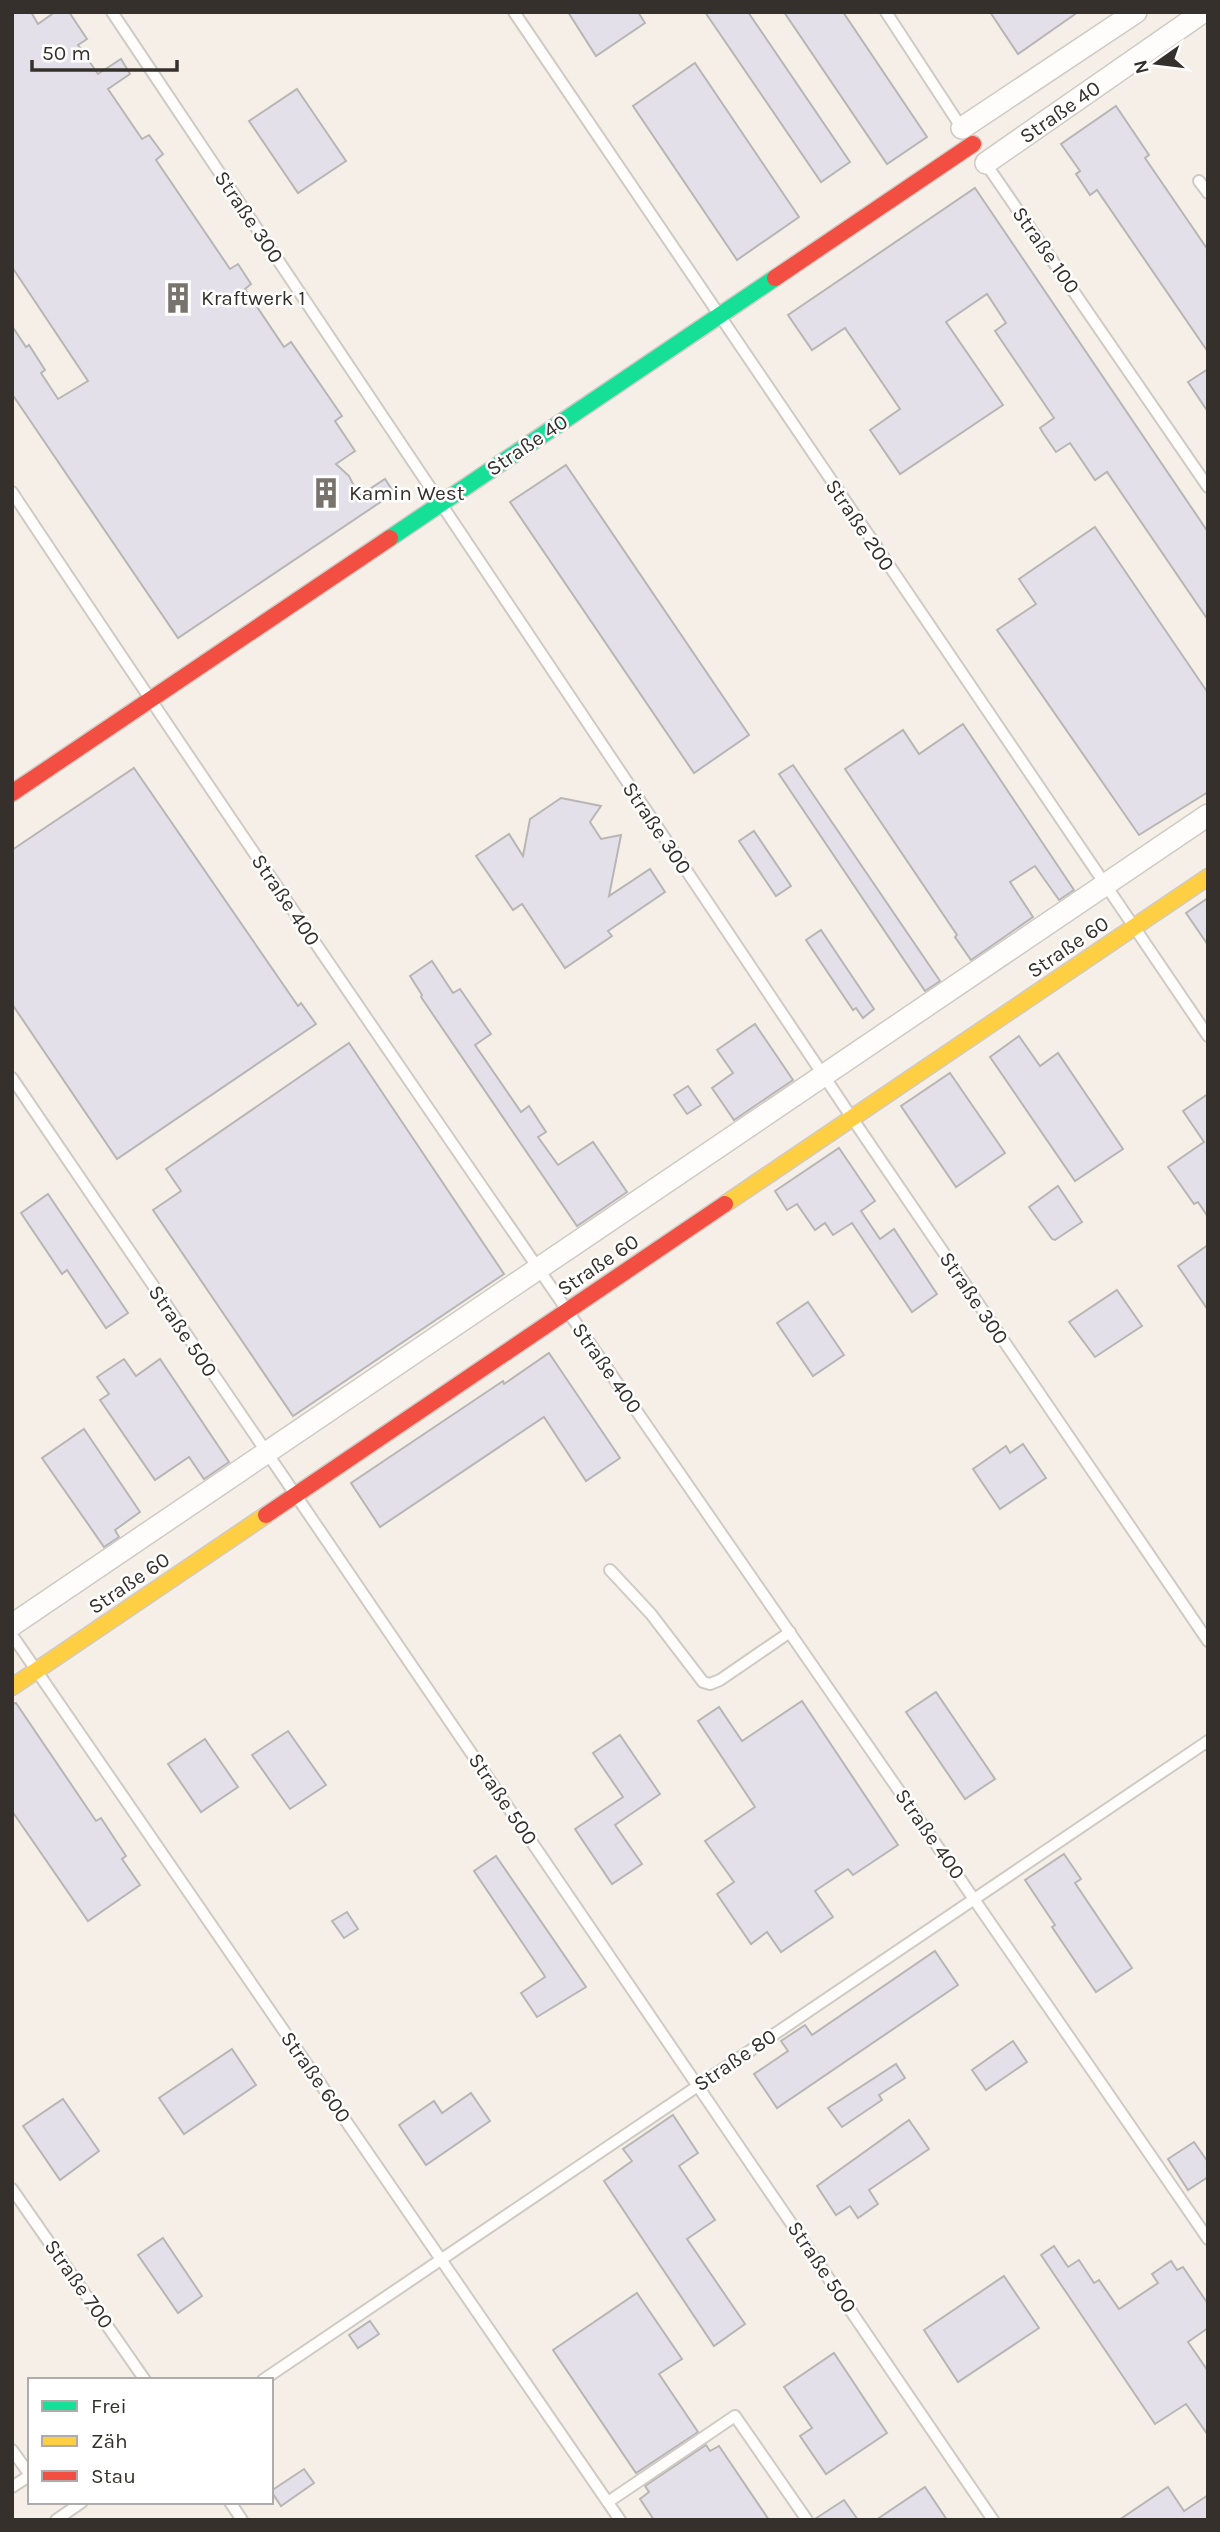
<svg xmlns="http://www.w3.org/2000/svg" width="1220" height="2532" font-family="Karla,sans-serif">
<rect width="100%" height="100%" fill="#f6efe8"/>
<g fill="#e3e0e9" stroke="#b8b6b5" stroke-width="2">
<path d="M12 12H31L38 24 55 12H69L87 39 78 45 98 74 121 59 130 74 108 89 142 139 149 135 163 154 156 160 230 269 238 264 251 284 245 289 284 347 291 342 342 416 335 421 355 451 336 464 349 476 359 496 385 479 394 493 178 638 12 394V326L26 347 29 345 45 370 41 373 58 399 88 381 12 267Z"/>
<path d="M568 12H638L645 23 596 56Z"/>
<path d="M705 12H748L850 162 821 182Z"/>
<path d="M784 12H843L927 137 887 164Z"/>
<path d="M990 12H1078L1018 54Z"/>
<path d="M695 63 799 217 737 260 633 106Z"/>
<path d="M297 89 346 161 298 193 249 121Z"/>
<path d="M1116 106 1149 155 1145 158 1208 250V352L1097 190 1090 195 1076 174 1080 171 1061 144Z"/>
<path d="M975 188 1208 532V620L1107 472 1095 480 1070 443 1056 452 1043 433 1040 428 1054 418 995 331 1006 323 987 294 946 322 1003 405 900 474 870 430 900 409 845 328 812 350 788 315Z"/>
<path d="M1208 369V412L1188 382Z"/>
<path d="M566 465 749 735 694 773 510 502Z"/>
<path d="M1095 527 1208 693V792L1139 835 997 630 1036 604 1019 579Z"/>
<path d="M963 724 1074 890 1059 900 1035 866 1010 882 1033 917 971 960 955 937 957 935 845 769 903 730 919 754Z"/>
<path d="M793 765 940 981 925 991 779 774Z"/>
<path d="M134 768 298 1006 301 1003 316 1024 117 1159 12 1004V850Z"/>
<path d="M561 798 601 806 590 822 601 839 621 835 609 896 650 869 665 892 608 931 612 936 565 968 522 904 513 910 476 856 509 834 523 856 530 819Z"/>
<path d="M754 831 791 886 776 896 739 841Z"/>
<path d="M1208 898V945L1186 913Z"/>
<path d="M821 930 874 1009 863 1018 856 1008 853 1010 806 940Z"/>
<path d="M432 961 453 993 460 989 491 1034 475 1045 521 1112 529 1106 546 1132 538 1137 558 1165 593 1142 627 1192 577 1226 421 997 422 995 410 976Z"/>
<path d="M755 1024 793 1080 734 1120 712 1088 733 1073 717 1050Z"/>
<path d="M1019 1036 1040 1066 1058 1053 1123 1149 1075 1181 990 1057Z"/>
<path d="M349 1043 504 1274 293 1416 153 1210 181 1191 166 1169Z"/>
<path d="M950 1073 1005 1153 956 1187 901 1106Z"/>
<path d="M688 1086 701 1105 687 1114 674 1095Z"/>
<path d="M1208 1094V1217L1198 1202 1194 1204 1168 1167 1204 1142 1183 1111Z"/>
<path d="M839 1148 875 1201 861 1211 880 1239 894 1229 937 1294 912 1312 852 1223 833 1235 825 1223 815 1230 797 1204 787 1210 775 1191Z"/>
<path d="M1058 1186 1082 1222 1055 1240 1052 1239 1029 1207Z"/>
<path d="M48 1194 128 1313 106 1328 67 1270 62 1274 21 1213Z"/>
<path d="M1208 1245V1310L1178 1266Z"/>
<path d="M1117 1290 1142 1326 1095 1357 1069 1322Z"/>
<path d="M808 1302 844 1355 813 1376 777 1323Z"/>
<path d="M549 1353 620 1458 586 1481 544 1417 380 1527 351 1483 503 1381 504 1384Z"/>
<path d="M124 1359 136 1376 160 1359 229 1462 204 1479 189 1457 155 1480 100 1400 109 1394 97 1377Z"/>
<path d="M84 1429 140 1512 115 1530 119 1537 104 1547 42 1458Z"/>
<path d="M1023 1444 1046 1478 1000 1509 973 1469 1006 1446 1010 1453Z"/>
<path d="M936 1692 995 1779 965 1799 906 1712Z"/>
<path d="M802 1701 898 1845 853 1875 848 1869 815 1891 833 1917 781 1952 767 1932 751 1944 717 1894 734 1882 705 1841 755 1807 698 1721 719 1707 742 1741Z"/>
<path d="M16 1703 96 1821 101 1818 126 1856 122 1859 140 1885 88 1921 12 1811V1704Z"/>
<path d="M288 1731 326 1785 290 1809 252 1755Z"/>
<path d="M620 1735 660 1794 615 1825 642 1864 612 1884 575 1829 623 1797 593 1753Z"/>
<path d="M205 1739 238 1787 201 1812 168 1764Z"/>
<path d="M1064 1854 1081 1879 1075 1883 1132 1968 1096 1992 1052 1927 1055 1925 1025 1880Z"/>
<path d="M496 1856 586 1987 537 2017 521 1993 545 1977 544 1975 474 1871Z"/>
<path d="M347 1912 358 1929 344 1938 332 1921Z"/>
<path d="M935 1951 958 1985 777 2108 754 2074 788 2051 781 2041 805 2025 812 2035Z"/>
<path d="M1013 2041 1027 2062 986 2090 972 2070Z"/>
<path d="M232 2049 256 2085 184 2134 159 2098Z"/>
<path d="M896 2064 905 2078 879 2095 882 2100 842 2127 828 2108Z"/>
<path d="M471 2093 490 2121 426 2165 399 2125 434 2101 442 2113Z"/>
<path d="M63 2099 99 2151 60 2180 23 2126Z"/>
<path d="M673 2115 698 2153 679 2166 715 2220 687 2239 745 2324 714 2346 604 2181 632 2161 623 2149Z"/>
<path d="M909 2120 929 2149 869 2190 878 2204 858 2218 850 2206 836 2215 817 2186Z"/>
<path d="M1194 2142 1208 2162V2177L1188 2190 1168 2159Z"/>
<path d="M163 2238 202 2296 178 2313 138 2255Z"/>
<path d="M1054 2246 1068 2267 1079 2260 1094 2283 1099 2280 1119 2309 1158 2283 1152 2274 1171 2261 1177 2270 1183 2267 1208 2304V2328L1188 2342 1208 2371V2435L1186 2404 1155 2424 1041 2255Z"/>
<path d="M1004 2276 1039 2328 958 2382 924 2330Z"/>
<path d="M637 2293 682 2359 659 2374 698 2432 636 2473 553 2350Z"/>
<path d="M370 2321 379 2334 358 2348 349 2335Z"/>
<path d="M834 2353 887 2433 826 2474 800 2436 812 2428 784 2387Z"/>
<path d="M706 2445 710 2451 719 2446 769 2520H654L640 2499 649 2492 645 2486Z"/>
<path d="M304 2469 314 2483 281 2506 271 2491Z"/>
<path d="M925 2487 947 2520H876Z"/>
<path d="M1168 2487 1184 2511 1208 2495V2520H1119Z"/>
<path d="M844 2500 858 2520H815V2519Z"/>
</g>
<g fill="none" stroke-linecap="round" stroke-linejoin="round">
<defs>
<g id="lane">
<path d="M112 12 852 1118 1208 1641"/>
<path d="M514 12 1208 1036"/>
<path d="M886 12 963 130"/>
<path d="M984 161 1208 487"/>
<path d="M1199 181 1208 193"/>
<path d="M12 492C402 1080 809 1657 1208 2239"/>
<path d="M12 1078 993 2520"/>
<path d="M610 1570 651 1614 703 1682 710 1684 720 1680 790 1632"/>
<path d="M12 1635 620 2520"/>
<path d="M12 2189 145 2380"/>
<path d="M263 2380 1208 1741"/>
<path d="M12 2450 30 2475"/>
<path d="M12 2487 29 2476"/>
<path d="M230 2502 242 2520"/>
<path d="M608 2502 735 2416 807 2520"/>
<path d="M56 2520 82 2502"/>
</g>
<g id="street">
<path d="M962 128 1136 12"/>
<path d="M986 163 1203 12"/>
<path d="M12 1625 1208 815"/>
</g>
<path id="fast" d="M390 538 775 278"/>
<g id="slow">
<path d="M725 1204 1208 877"/>
<path d="M12 1687 266 1515"/>
</g>
<g id="jam">
<path d="M775 278 973 144"/>
<path d="M12 793 390 538"/>
<path d="M266 1515 725 1204"/>
</g>
</defs>
<use href="#lane" stroke="#d0cac4" stroke-width="14"/>
<use href="#street" stroke="#d0cac4" stroke-width="24"/>
<use href="#fast" stroke="#d0cac4" stroke-width="19"/>
<use href="#slow" stroke="#d0cac4" stroke-width="19"/>
<use href="#jam" stroke="#d0cac4" stroke-width="19"/>
<use href="#lane" stroke="#fefdfc" stroke-width="10"/>
<use href="#street" stroke="#fefdfc" stroke-width="21"/>
<use href="#fast" stroke="#16e098" stroke-width="16"/>
<use href="#slow" stroke="#ffcf43" stroke-width="16"/>
<use href="#jam" stroke="#f24e42" stroke-width="16"/>
</g>
<defs>
<symbol id="building-bare" viewBox="-9 -9 18 18"><path d="M-4-6H4V6H1V3H-1V6H-4ZM-2.5-4.3h1.7v1.8h-1.7ZM.8-4.3h1.7v1.8H.8ZM-2.5-1h1.7V.8h-1.7ZM.8-1h1.7V.8H.8Z" fill="#79736d" stroke="#fff" stroke-width="2.5" paint-order="stroke"/></symbol>
</defs>
<g fill-rule="evenodd">
<use href="#building-bare" x="156" y="276" width="44" height="44"/>
<use href="#building-bare" x="304" y="471" width="44" height="44"/>
</g>
<g text-anchor="middle" stroke-width="5" stroke-linejoin="round" paint-order="stroke">
<g font-size="21" fill="#35302b" stroke="#fff">
<text transform="translate(1060 112) rotate(-35)" y="7">Straße 40</text>
<text transform="translate(249 217) rotate(56)" y="7">Straße 300</text>
<text transform="translate(1046 250) rotate(55)" y="7">Straße 100</text>
<text transform="translate(527 445) rotate(-34)" y="7">Straße 40</text>
<text transform="translate(860 525) rotate(56)" y="7">Straße 200</text>
<text transform="translate(657 828) rotate(56)" y="7">Straße 300</text>
<text transform="translate(286 900) rotate(56)" y="7">Straße 400</text>
<text transform="translate(1068 947) rotate(-34)" y="7">Straße 60</text>
<text transform="translate(598 1265) rotate(-34)" y="7">Straße 60</text>
<text transform="translate(974 1298) rotate(56)" y="7">Straße 300</text>
<text transform="translate(183 1331) rotate(56)" y="7">Straße 500</text>
<text transform="translate(607 1368) rotate(55)" y="7">Straße 400</text>
<text transform="translate(129 1583) rotate(-34)" y="7">Straße 60</text>
<text transform="translate(503 1799) rotate(56)" y="7">Straße 500</text>
<text transform="translate(930 1834) rotate(55)" y="7">Straße 400</text>
<text transform="translate(735 2060) rotate(-34)" y="7">Straße 80</text>
<text transform="translate(316 2077) rotate(55)" y="7">Straße 600</text>
<text transform="translate(822 2267) rotate(56)" y="7">Straße 500</text>
<text transform="translate(79 2284) rotate(55)" y="7">Straße 700</text>
</g>
<g font-size="21" fill="#35302b" stroke="#fff" text-anchor="start">
<text x="201" y="305">Kraftwerk 1</text>
<text x="349" y="500">Kamin West</text>
</g>
</g>
<rect width="1220" height="2532" fill="none" stroke="#35302b" stroke-width="28"/>
<rect x="28" y="2378" width="245" height="126" fill="#ffffff" stroke="#aeacaa" stroke-width="2"/>
<rect x="42" y="2401" width="35" height="10" fill="#16e098" stroke="#aeacaa" stroke-width="2"/>
<text x="91" y="2413" font-size="21" fill="#35302b">Frei</text>
<rect x="42" y="2436" width="35" height="10" fill="#ffcf43" stroke="#aeacaa" stroke-width="2"/>
<text x="91" y="2448" font-size="21" fill="#35302b">Zäh</text>
<rect x="42" y="2471" width="35" height="10" fill="#f24e42" stroke="#aeacaa" stroke-width="2"/>
<text x="91" y="2483" font-size="21" fill="#35302b">Stau</text>
<g transform="translate(1157 63) rotate(256)" stroke="#ffffff" stroke-width="5" paint-order="stroke">
<path d="M0-5L12 26L0 18L-12 26Z" fill="#35302b"/>
<text y="-10" font-size="19" font-weight="bold" text-anchor="middle" fill="#35302b">N</text>
</g>
<path d="M32 60v10h145v-10" fill="none" stroke="#35302b" stroke-width="3.5"/>
<text x="42" y="60" font-size="21" fill="#35302b" stroke="#ffffff" stroke-width="5" paint-order="stroke">50 m</text>
</svg>
